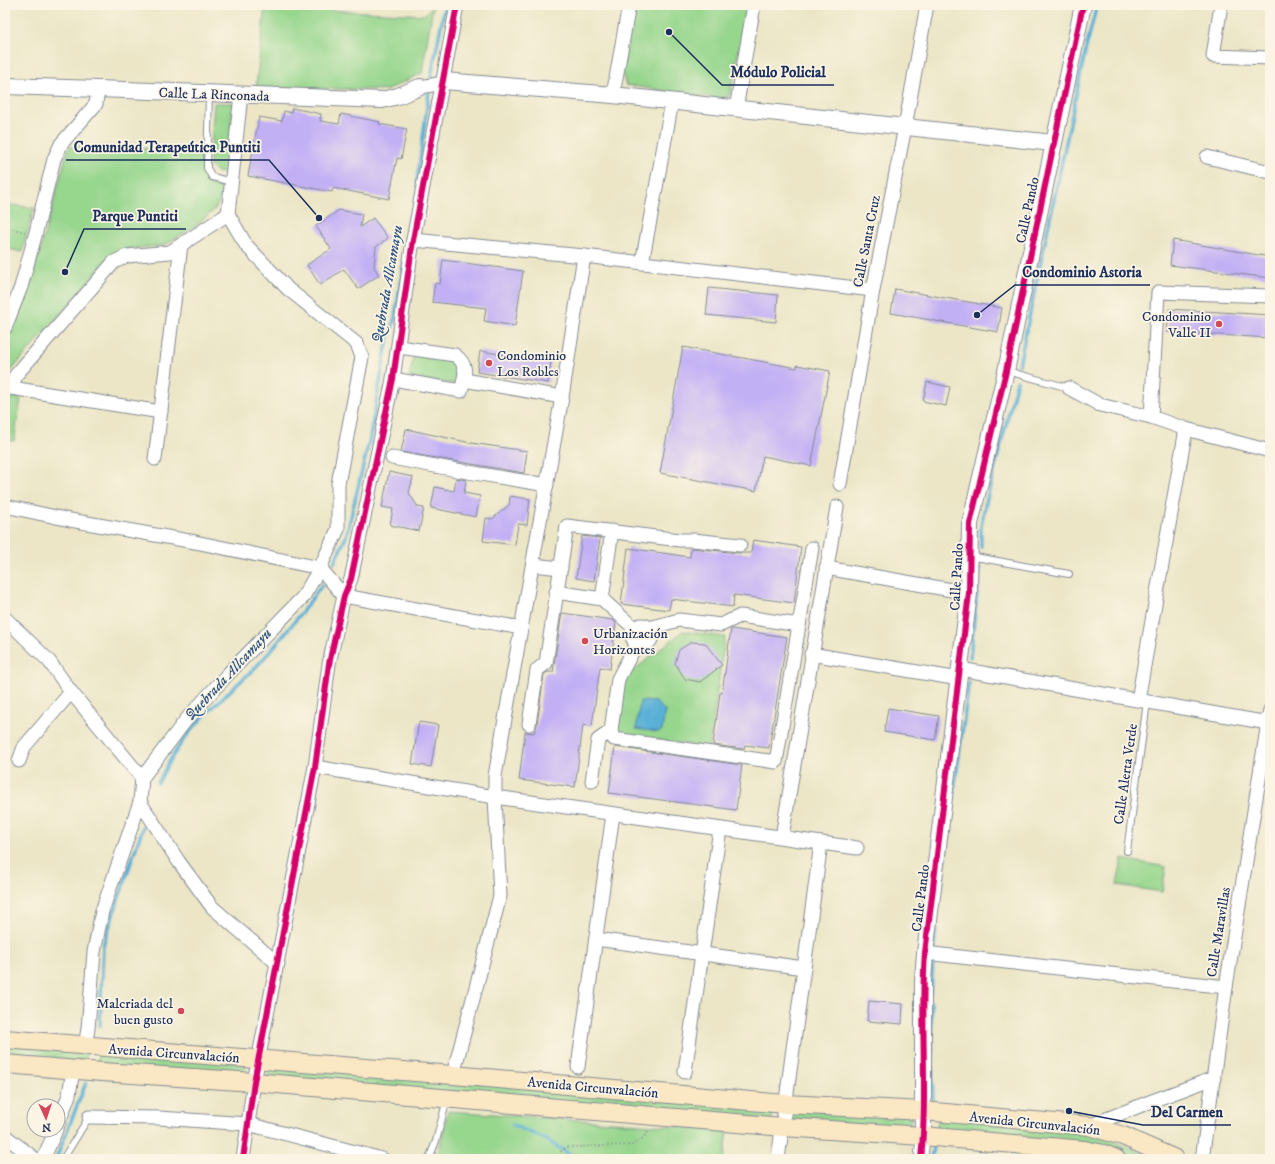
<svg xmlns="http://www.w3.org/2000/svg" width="1275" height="1164" font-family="'IM FELL DW Pica',serif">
<rect width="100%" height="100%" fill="#fcf5e5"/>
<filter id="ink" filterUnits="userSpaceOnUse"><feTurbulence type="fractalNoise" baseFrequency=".025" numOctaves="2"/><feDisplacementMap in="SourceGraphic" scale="8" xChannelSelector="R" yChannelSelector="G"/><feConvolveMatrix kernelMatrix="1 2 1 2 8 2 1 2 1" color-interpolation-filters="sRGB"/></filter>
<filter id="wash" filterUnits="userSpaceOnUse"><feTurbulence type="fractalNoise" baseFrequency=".012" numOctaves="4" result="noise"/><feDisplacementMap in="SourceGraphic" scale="16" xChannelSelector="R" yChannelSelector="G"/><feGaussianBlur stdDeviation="0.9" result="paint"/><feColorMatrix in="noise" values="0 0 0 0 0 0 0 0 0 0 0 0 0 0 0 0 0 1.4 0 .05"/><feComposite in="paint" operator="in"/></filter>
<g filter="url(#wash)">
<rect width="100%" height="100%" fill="#ece6c7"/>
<g fill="#96d68d" stroke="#588276">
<path d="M635 5H748L730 95 722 99 626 85 622 73Z"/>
<path d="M433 6 422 73 387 90 256 87 265 7 424 15Z"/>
<path d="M214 103H233L227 173 216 172 210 165Z"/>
<path d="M74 145 204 152 203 171 208 183 219 187 224 193 215 209 198 224 165 245 120 250 108 259 5 378V345L30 285 49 219 68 149Z"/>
<path d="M5 204 34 208 22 252 5 248Z"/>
<path d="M414 354 457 360 461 370 456 384 409 378Z"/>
<path d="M5 397 21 399 14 441 5 440Z"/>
<path d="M683 631 725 637 709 748 616 733 623 679Z"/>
<path d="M1122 859 1166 867 1162 892 1117 885Z"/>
<path d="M5 1045 87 1052 83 1065 5 1059Z"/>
<path d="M99 1052 246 1063 243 1077 95 1066Z"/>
<path d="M270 1065 773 1107 772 1120 267 1078Z"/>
<path d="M793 1108 911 1115 910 1129 791 1121Z"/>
<path d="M448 1111 728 1130 724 1159H446L437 1158Z"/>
<path d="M938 1116 1088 1131 1159 1159H1136L1111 1150 937 1132Z"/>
</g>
<path fill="#59b0d6" stroke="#3a709a" d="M640 701 656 702 665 711 662 730 658 732 636 729Z"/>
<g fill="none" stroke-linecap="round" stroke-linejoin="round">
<g stroke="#59b0d6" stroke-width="3.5">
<path d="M417 182 431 77 445 5"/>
<path d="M1019 365 1086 48 1097 5"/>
<path d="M981 547V526L985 506 1017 381"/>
<path d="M334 563 346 537 369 442 386 348 395 317 404 261"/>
<path d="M970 657 980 568"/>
<path d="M158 783C163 773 168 763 174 754 194 721 225 696 253 670 278 644 301 614 322 585"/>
<path d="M939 901 969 682"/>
<path d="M934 950 937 921"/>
<path d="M931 993 933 962"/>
<path d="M931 1003 933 1102"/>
<path d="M100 1026 103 945 143 827"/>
<path d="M513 1125 545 1139 578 1159"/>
<path d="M56 1159 86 1083"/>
<path d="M931 1159 933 1147"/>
</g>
</g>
<g id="blocks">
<g fill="#c2b0f5">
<path d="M292 108 321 114 320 121 339 124 341 114 380 122 379 124 407 129 401 159 397 158 389 199 333 188 332 192 248 176 259 117 282 121 284 111 291 113Z"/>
<path d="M339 210 362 214 360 227 373 218 388 238 376 247 374 267 379 275 358 289 344 269 320 285 307 265 331 249 316 226Z"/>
<path d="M1173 240 1270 257V278L1170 265Z"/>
<path d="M443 260 523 271 515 326 484 321 486 308 432 302 435 283 440 284Z"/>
<path d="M709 288 778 295 776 322 706 315Z"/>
<path d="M895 289 1002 308 998 332 891 313Z"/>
<path d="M1169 309 1270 315V338L1167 332Z"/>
<path d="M683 347 797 368V365L830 371 811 466 763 456 756 491 660 473Z"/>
<path d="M480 351 551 362 548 383 477 372Z"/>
<path d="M927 382 950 387 946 406 923 401Z"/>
<path d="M406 429 471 443 527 451 524 473 401 452Z"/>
<path d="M389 472 413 477 409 493 418 507 424 508 419 531 390 525 393 509 382 507Z"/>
<path d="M456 478 466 480 464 493 480 496 476 517 431 508 435 487 454 491Z"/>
<path d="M510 496 530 499 527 525 518 524 515 545 483 541 486 518 492 519 509 505Z"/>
<path d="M582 536 600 538 594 581 576 578Z"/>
<path d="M753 540 801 547 794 603 734 595 733 607 671 599 669 610 621 604 628 548 690 557 691 548 739 553H751Z"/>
<path d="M562 613 613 620 616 623 610 669 600 667 592 726 583 725 575 787 519 780 525 732 534 733 537 725 544 674 548 672H553Z"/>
<path d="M731 629 787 637 769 748 745 745 744 749 713 745 720 693H722Z"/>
<path d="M691 642 705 643 722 665 700 682 685 679 675 663 679 650Z"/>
<path d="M888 708 939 716 935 740 884 732Z"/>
<path d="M419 722 438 725 431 767 412 764Z"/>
<path d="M615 747 742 765 736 810 609 793Z"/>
<path d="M869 1001 903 1004 902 1024 867 1021Z"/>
</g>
</g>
</g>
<g filter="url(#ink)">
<use href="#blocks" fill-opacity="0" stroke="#848a92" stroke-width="1"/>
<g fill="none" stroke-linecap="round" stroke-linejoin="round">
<defs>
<g id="service">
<path d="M209 94 207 168 212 177 232 182"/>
<path d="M1007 371 1069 388"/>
<path d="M970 556 1069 574"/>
<path d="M1127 851 1147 702"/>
<path d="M63 1159 89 1117"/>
<path d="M429 1159 436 1141 447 1099"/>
</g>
<g id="minor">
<path d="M1221 5 1213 56 1270 58"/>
<path d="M420 87 438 84 444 81"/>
<path d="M613 95 629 5"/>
<path d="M736 109 754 5"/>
<path d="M1207 157 1270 172"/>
<path d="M413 240 584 256 873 290"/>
<path d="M642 263 672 102"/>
<path d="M5 328 21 287 35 236 54 159 61 144 96 104 98 89"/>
<path d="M393 379 461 391C465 376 469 365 455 355L399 347"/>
<path d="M464 380 562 397"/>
<path d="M5 387 161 412"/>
<path d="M13 388 15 376 114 262 127 256 170 252 228 214"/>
<path d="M1069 388 1100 405 1151 417 1186 429 1270 451"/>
<path d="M1151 417 1158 292 1270 296"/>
<path d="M392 458 462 471 547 485"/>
<path d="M155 459 181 245"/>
<path d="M840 484 873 290 905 127 927 5"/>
<path d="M5 506 70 520 195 542 320 568 344 596 521 628"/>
<path d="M533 565 561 568"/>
<path d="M826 568 969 593"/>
<path d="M556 592 602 599 635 629"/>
<path d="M602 599 612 531"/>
<path d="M5 618 49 661 71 692 142 778"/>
<circle cx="642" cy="635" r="10"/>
<path d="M649 628 679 620 721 625 740 616 799 625"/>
<path d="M811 654 959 679"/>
<path d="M960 669 1268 723"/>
<path d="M1138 700 1186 429"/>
<path d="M529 724 537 670 546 663 567 526 680 540H693L740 545"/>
<path d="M611 731 614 739 776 762 812 548"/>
<path d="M19 761 24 747 71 692"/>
<path d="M315 767 495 797 857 848"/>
<path d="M592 781 598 740 611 731 618 679 637 643"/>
<path d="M140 802 179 862 212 907 278 964"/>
<path d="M782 837 837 507"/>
<path d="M596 939 804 968"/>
<path d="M925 953 1226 987"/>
<path d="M85 1046 88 1029 94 952 102 911 140 802 142 778 186 720 227 675 303 597 320 568 338 529V484L362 357 357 344 288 289 246 245 228 214 241 95"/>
<path d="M578 1067 613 814"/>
<path d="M685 1072 720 829"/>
<path d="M453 1075 500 896 495 797V776L562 397 584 256"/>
<path d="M89 1117 159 1118 248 1124 382 1159"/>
<path d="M58 1125 69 1095 73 1070"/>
<path d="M1089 1126 1152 1101 1214 1078"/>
<path d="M5 1136 35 1159"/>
<path d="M43 1159 56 1130"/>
<path d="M243 1159 254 1082 315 767 329 664 344 596 351 579 393 379 413 240 457 5"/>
<path d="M778 1159 821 843"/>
<path d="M921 1159 923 1136"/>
<path d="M1202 1159 1226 987 1270 710"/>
</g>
<g id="tertiary">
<path d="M444 81 613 95 1053 143"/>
<path d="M5 86 98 89 382 100 398 96 420 87"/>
<path d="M923 1136V981L925 953 969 593 970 524 1006 371 1083 5"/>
</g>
<g id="secondary">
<path d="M5 1039 453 1075 785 1104 924 1111 1089 1126 1123 1136 1175 1159"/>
<path d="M5 1064 102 1072 254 1082 783 1127 923 1136 1084 1150 1104 1154 1116 1159"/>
</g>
</defs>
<use href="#service" stroke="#848a92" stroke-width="8"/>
<use href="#minor" stroke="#848a92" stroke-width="15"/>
<use href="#tertiary" stroke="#848a92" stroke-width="18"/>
<use href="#secondary" stroke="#848a92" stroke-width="20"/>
<g stroke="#848a92" stroke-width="2" stroke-dasharray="1 3" stroke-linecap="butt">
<path d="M5 227 25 232"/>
<path d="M558 1159 562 1150 569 1147 632 1145 643 1138 649 1131"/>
</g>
<use href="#service" stroke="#fff" stroke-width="6"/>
<use href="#minor" stroke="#fff" stroke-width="13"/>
<use href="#tertiary" stroke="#fff" stroke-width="16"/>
<use href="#secondary" stroke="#fae7c3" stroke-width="18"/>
<defs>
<g id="cycleway">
<path d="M243 1159 254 1082 315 767 329 664 344 596 351 579 393 379 413 240 457 5"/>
<path d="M921 1159C928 1091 920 1022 925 953L969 593 970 524 1006 371 1083 5"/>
</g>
</defs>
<use href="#cycleway" stroke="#fcf5e5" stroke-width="8"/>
<use href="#cycleway" stroke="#d6006c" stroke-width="6"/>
</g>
</g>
<g fill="#d1495b" stroke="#fcf5e5" stroke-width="1.5">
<circle cx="1219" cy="324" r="4"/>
<circle cx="489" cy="363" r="4"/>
<circle cx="585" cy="641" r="4"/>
<circle cx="181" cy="1011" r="4"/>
</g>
<g text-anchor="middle" stroke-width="3.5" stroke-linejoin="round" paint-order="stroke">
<g font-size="14" fill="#1b2f5e" stroke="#fcf5e5">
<text transform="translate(214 94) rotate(2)" y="5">Calle La Rinconada</text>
<text transform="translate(1027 210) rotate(-78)" y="5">Calle Pando</text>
<text transform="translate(866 241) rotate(-79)" y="5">Calle Santa Cruz</text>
<text transform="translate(956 577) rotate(-87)" y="5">Calle Pando</text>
<text transform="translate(1125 774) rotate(-82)" y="5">Calle Alerta Verde</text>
<text transform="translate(920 898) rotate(-83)" y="5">Calle Pando</text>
<text transform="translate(1218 932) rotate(-81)" y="5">Calle Maravillas</text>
<text transform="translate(174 1053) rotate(4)" y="5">Avenida Circunvalación</text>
<text transform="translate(593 1087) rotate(5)" y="5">Avenida Circunvalación</text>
<text transform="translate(1035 1123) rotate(6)" y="5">Avenida Circunvalación</text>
</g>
<g font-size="14" fill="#1b2f5e" stroke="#fcf5e5" text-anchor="end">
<text x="1211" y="321">Condominio<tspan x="1211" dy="16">Valle II</tspan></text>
<text x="497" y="360" text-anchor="start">Condominio<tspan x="497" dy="16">Los Robles</tspan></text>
<text x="593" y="638" text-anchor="start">Urbanización<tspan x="593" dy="16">Horizontes</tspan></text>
<text x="173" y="1008">Malcriada del<tspan x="173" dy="16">buen gusto</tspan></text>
</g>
<g font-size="15" font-style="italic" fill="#2e5682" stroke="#fcf5e5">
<text transform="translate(387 284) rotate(-80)" y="5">Quebrada Allcamayu</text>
<text transform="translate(228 674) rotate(-47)" y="5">Quebrada Allcamayu</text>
</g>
</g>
<path fill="none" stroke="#1b2f5e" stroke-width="1.5" d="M669 32L722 85H834M319 218L269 160H66M65 272L84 229H186M977 315L1015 285H1150M1069 1111L1143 1125H1231"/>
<g fill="#1b2f5e" stroke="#fcf5e5" stroke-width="1.5">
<circle cx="669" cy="32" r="4"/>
<circle cx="319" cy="218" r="4"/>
<circle cx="65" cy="272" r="4"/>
<circle cx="977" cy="315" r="4"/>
<circle cx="1069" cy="1111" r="4"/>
</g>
<g font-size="15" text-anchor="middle" font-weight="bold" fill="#1b2f5e" stroke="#fcf5e5" stroke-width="3.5" stroke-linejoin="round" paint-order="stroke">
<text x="778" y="77">Módulo Policial</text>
<text x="167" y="152">Comunidad Terapeútica Puntiti</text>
<text x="135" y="221">Parque Puntiti</text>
<text x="1082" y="277">Condominio Astoria</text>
<text x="1187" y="1117">Del Carmen</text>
</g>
<rect width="1275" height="1164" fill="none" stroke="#fcf5e5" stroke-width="20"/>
<g transform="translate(46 1118) rotate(177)"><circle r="19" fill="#fcf5e5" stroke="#a2a6af"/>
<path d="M0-3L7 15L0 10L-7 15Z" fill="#d1495b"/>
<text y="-6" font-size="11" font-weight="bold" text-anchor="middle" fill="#1b2f5e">N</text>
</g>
</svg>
